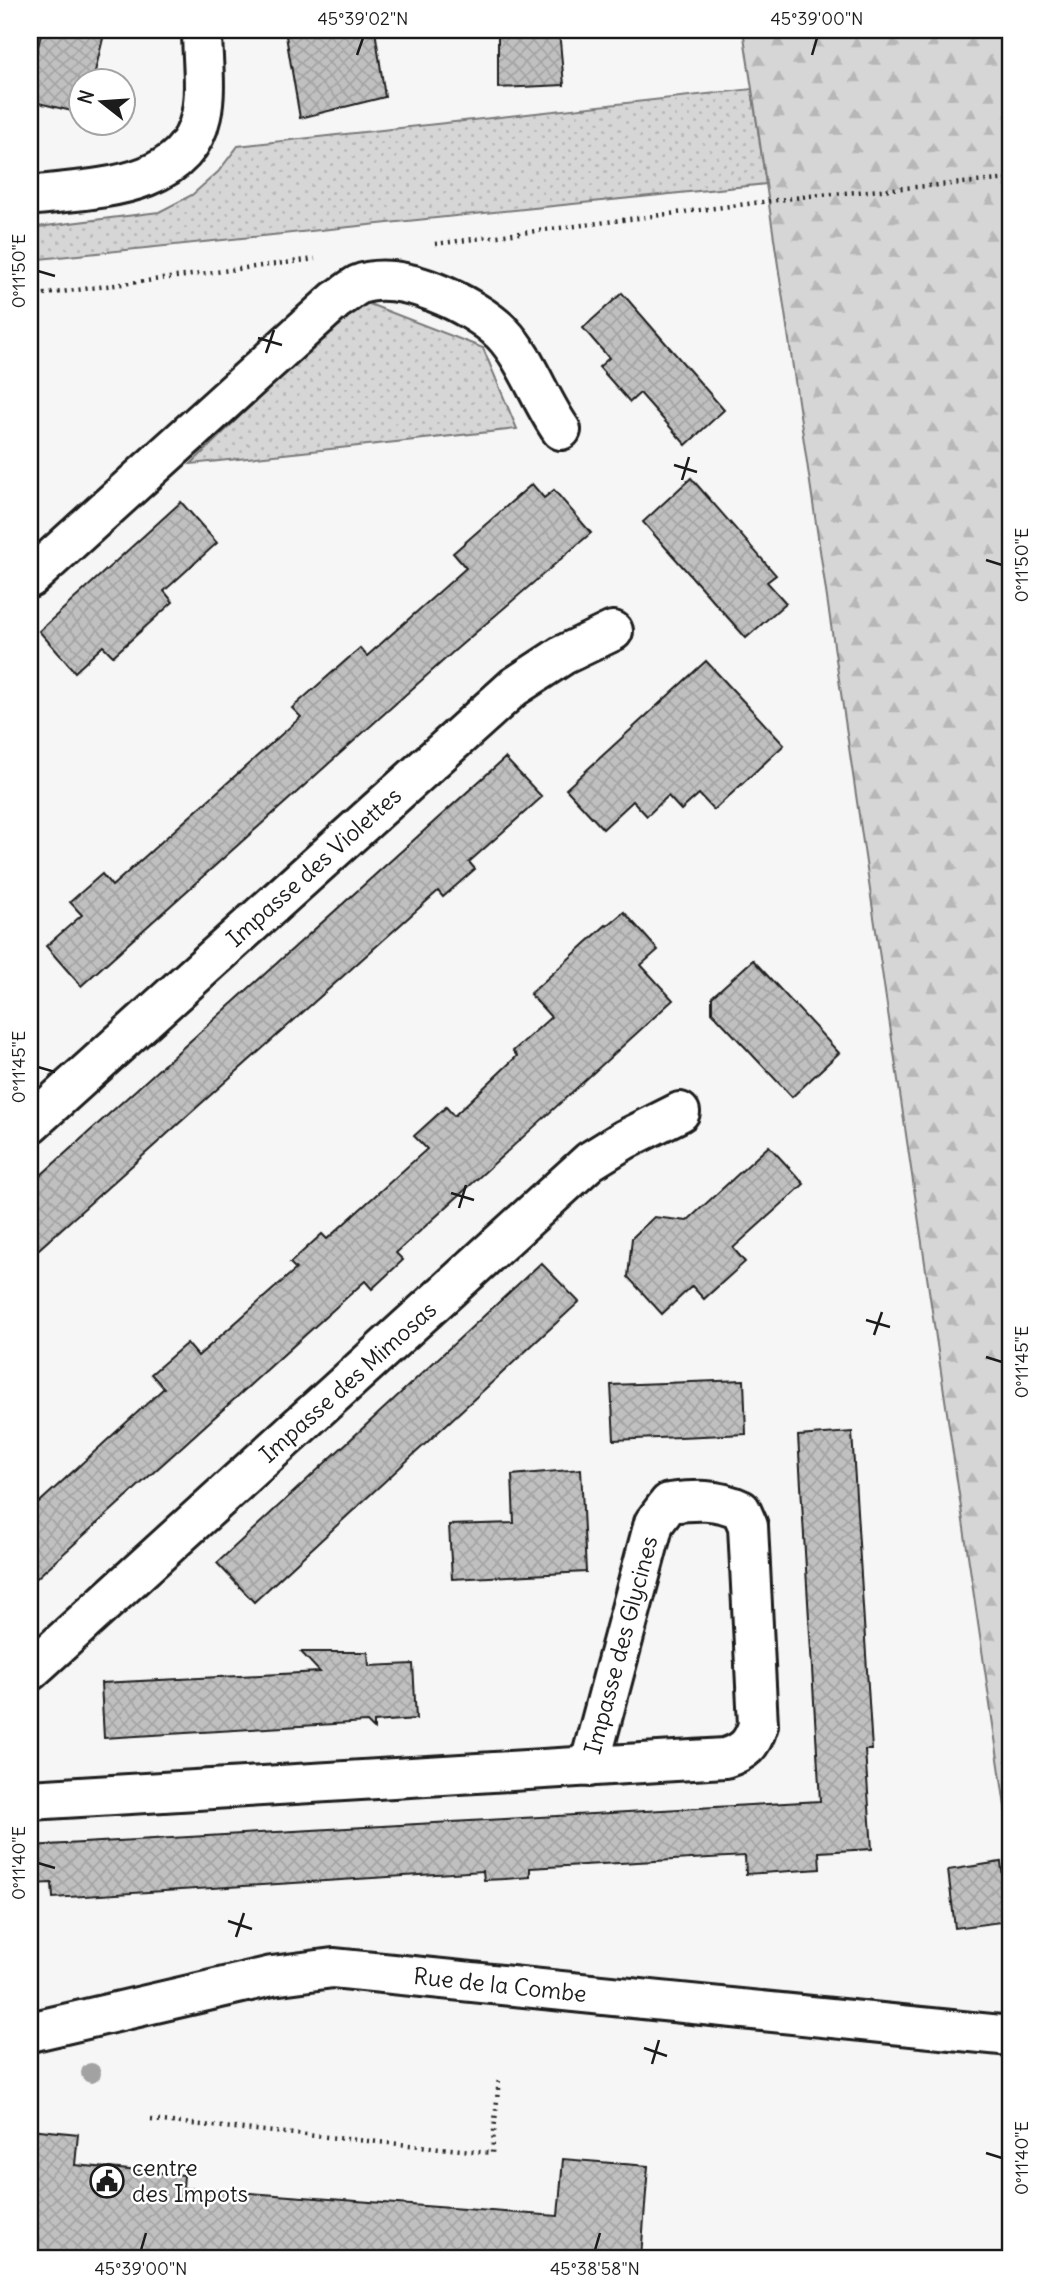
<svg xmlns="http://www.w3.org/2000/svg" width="1041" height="2288" font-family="Delius,sans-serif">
<defs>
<pattern id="grass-dots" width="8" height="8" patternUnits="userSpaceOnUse" patternTransform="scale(1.75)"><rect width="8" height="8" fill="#d6d6d6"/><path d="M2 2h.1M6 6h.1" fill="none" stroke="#b7b7b7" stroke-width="1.8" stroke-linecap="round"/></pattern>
<pattern id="forest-firs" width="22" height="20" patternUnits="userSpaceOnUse" patternTransform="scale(1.75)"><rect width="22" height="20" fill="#d6d6d6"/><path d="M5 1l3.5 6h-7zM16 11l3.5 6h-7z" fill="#b7b7b7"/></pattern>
<pattern id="building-cross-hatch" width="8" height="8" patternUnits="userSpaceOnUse" patternTransform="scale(1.75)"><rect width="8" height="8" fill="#c0c0c0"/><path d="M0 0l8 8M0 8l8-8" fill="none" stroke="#a4a4a4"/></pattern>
</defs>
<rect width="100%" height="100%" fill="#f6f6f6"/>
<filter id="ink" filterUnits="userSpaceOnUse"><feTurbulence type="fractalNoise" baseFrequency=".0143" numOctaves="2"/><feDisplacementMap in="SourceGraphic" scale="14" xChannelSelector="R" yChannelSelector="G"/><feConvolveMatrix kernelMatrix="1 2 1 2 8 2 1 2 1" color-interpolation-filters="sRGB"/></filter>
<g filter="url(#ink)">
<g fill="url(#grass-dots)" stroke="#797979" stroke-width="2">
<path d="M752 89 766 184 30 260V228L159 212 192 195 218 172 238 146Z"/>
<path d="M359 300 483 348 517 429 191 464Z"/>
</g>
<path fill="url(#forest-firs)" stroke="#797979" stroke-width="2" d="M743 30H1011V1847L752 89Z"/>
<g fill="url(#building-cross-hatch)" stroke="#1c1c1c" stroke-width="2">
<path d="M42 30H105L93 80H80V113L30 101V79Z"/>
<path d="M285 30H375L385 97 300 118Z"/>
<path d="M498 30H559L564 85 498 88Z"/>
<path d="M622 293 724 410 686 445 640 393 630 402 599 367 609 358 583 328Z"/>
<path d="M691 478 776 575 767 582 786 603 746 638 643 522Z"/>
<path d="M532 484 544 498 554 490 591 533 453 652 81 986 46 946 82 915 70 902 102 874 112 886 301 717 292 708 360 648 367 656 456 577 466 568 453 553Z"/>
<path d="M181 502 217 543 164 591 173 602 113 656 103 646 75 672 39 631Z"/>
<path d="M706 661 784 745 714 810 699 794 681 810 668 796 647 816 633 801 603 829 566 789Z"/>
<path d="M505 758 542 797 469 862 475 869 443 897 438 891 30 1257V1185Z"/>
<path d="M624 912 658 950 641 965 673 1000 396 1253 403 1260 372 1289 365 1281 30 1584V1511L164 1388 151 1374 187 1343 198 1356 296 1269 290 1263 322 1234 327 1239 427 1149 414 1136 446 1107 454 1116 517 1056 513 1051 551 1017 530 994 606 925 607 926Z"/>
<path d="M753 960 839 1053 792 1097 712 1012V997Z"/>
<path d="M769 1146 804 1184 733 1248 745 1262 704 1299 692 1286 662 1314 628 1277 632 1238 654 1217 687 1221Z"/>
<path d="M541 1263 579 1302 254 1602 217 1563Z"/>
<path d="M744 1380 746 1434 614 1440 611 1385Z"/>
<path d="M852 1432 872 1750H865L872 1849 819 1852 820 1869 746 1874 745 1856 530 1868V1877L505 1879 484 1880 483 1871 53 1898 52 1883 30 1884V1846L820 1801 798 1436Z"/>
<path d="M581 1469 586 1572 452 1579 449 1525 514 1523 512 1475Z"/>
<path d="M301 1652H368L369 1666 413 1664 416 1719 374 1722V1729L367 1722 104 1738 101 1683 320 1672Z"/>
<path d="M1001 1862 1009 1921 955 1928 948 1870Z"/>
<path d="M30 2129 78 2134 75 2165 184 2175 183 2188 558 2216 563 2159 648 2166 641 2258H30Z"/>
</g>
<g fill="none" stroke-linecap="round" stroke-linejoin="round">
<defs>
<g id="street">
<path d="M30 196C90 188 185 191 201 116 207 90 202 57 202 30"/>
<path d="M30 578 336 300C343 296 351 289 358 285 398 268 474 305 502 333 526 358 540 400 561 430"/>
<path d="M30 1124 514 687 563 655 613 631"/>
<path d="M30 1671 590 1161 624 1140 680 1112"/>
<path d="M30 1800 725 1758C744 1752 752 1745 758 1725L748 1526 741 1510C717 1498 695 1500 669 1503L654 1523 589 1767"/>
<path d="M30 2032 272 1976 333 1968 1011 2036"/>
</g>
</defs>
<use href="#street" stroke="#1c1c1c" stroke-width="44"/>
<g stroke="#1c1c1c" stroke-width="4.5" stroke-dasharray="2 5" stroke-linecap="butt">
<path d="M435 244 809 196 1011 179"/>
<path d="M30 296 315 259"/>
<path d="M151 2120 492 2153 499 2078"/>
</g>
<use href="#street" stroke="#fff" stroke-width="38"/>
</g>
<circle fill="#a2a2a2" cx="91" cy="2073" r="10"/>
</g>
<path fill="none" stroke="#1c1c1c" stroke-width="2.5" d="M357 55 363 38M812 55 817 38M38 271 55 276M258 338 282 345M266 353 274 330M674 465 697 472M682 480 689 457M986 560 1002 565M38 1067 55 1072M451 1193 474 1200M459 1208 466 1185M866 1320 890 1327M874 1335 882 1312M986 1357 1002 1362M38 1863 55 1868M228 1921 252 1929M236 1937 244 1913M644 2048 667 2056M652 2064 659 2040M986 2153 1002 2158M141 2250 146 2233M595 2250 600 2233"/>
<defs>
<symbol id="civic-ring" viewBox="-11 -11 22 22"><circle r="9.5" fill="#fff" stroke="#1c1c1c" stroke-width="1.5"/><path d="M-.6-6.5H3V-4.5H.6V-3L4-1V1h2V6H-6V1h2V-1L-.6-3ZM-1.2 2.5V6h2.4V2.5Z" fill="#1c1c1c"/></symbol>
</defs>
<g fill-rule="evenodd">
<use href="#civic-ring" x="88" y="2162" width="38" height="38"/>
</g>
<g text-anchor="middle" stroke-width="5" stroke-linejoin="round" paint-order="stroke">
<g font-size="23" fill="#1c1c1c" stroke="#fff">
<text transform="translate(314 867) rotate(-42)" y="8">Impasse des Violettes</text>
<text transform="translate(348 1382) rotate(-42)" y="8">Impasse des Mimosas</text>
<text transform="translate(621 1645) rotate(-75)" y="8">Impasse des Glycines</text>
<text transform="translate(500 1985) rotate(6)" y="8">Rue de la Combe</text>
</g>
<g font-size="23" fill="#1c1c1c" stroke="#fff" text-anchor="start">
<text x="132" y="2176">centre<tspan x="132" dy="26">des Impots</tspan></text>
</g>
</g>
<rect width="1041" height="2288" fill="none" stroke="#fff" stroke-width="77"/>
<g transform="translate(102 102) rotate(287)"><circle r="33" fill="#ffffff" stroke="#a4a4a4" stroke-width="2"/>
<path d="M0-5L12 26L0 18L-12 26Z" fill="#1c1c1c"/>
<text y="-10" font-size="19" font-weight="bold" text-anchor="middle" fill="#1c1c1c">N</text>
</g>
<rect x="38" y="38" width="964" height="2212" fill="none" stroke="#1c1c1c" stroke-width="2.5"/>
<g font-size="18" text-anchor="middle" fill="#1c1c1c">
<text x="363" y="25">45°39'02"N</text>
<text x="817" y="25">45°39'00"N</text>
<text transform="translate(19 271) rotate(-90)" y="6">0°11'50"E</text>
<text transform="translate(1022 565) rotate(-90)" y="6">0°11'50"E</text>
<text transform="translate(19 1067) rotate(-90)" y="6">0°11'45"E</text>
<text transform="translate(1022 1362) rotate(-90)" y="6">0°11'45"E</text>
<text transform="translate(19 1863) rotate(-90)" y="6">0°11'40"E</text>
<text transform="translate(1022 2158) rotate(-90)" y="6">0°11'40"E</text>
<text x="141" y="2275">45°39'00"N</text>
<text x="595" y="2275">45°38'58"N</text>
</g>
</svg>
